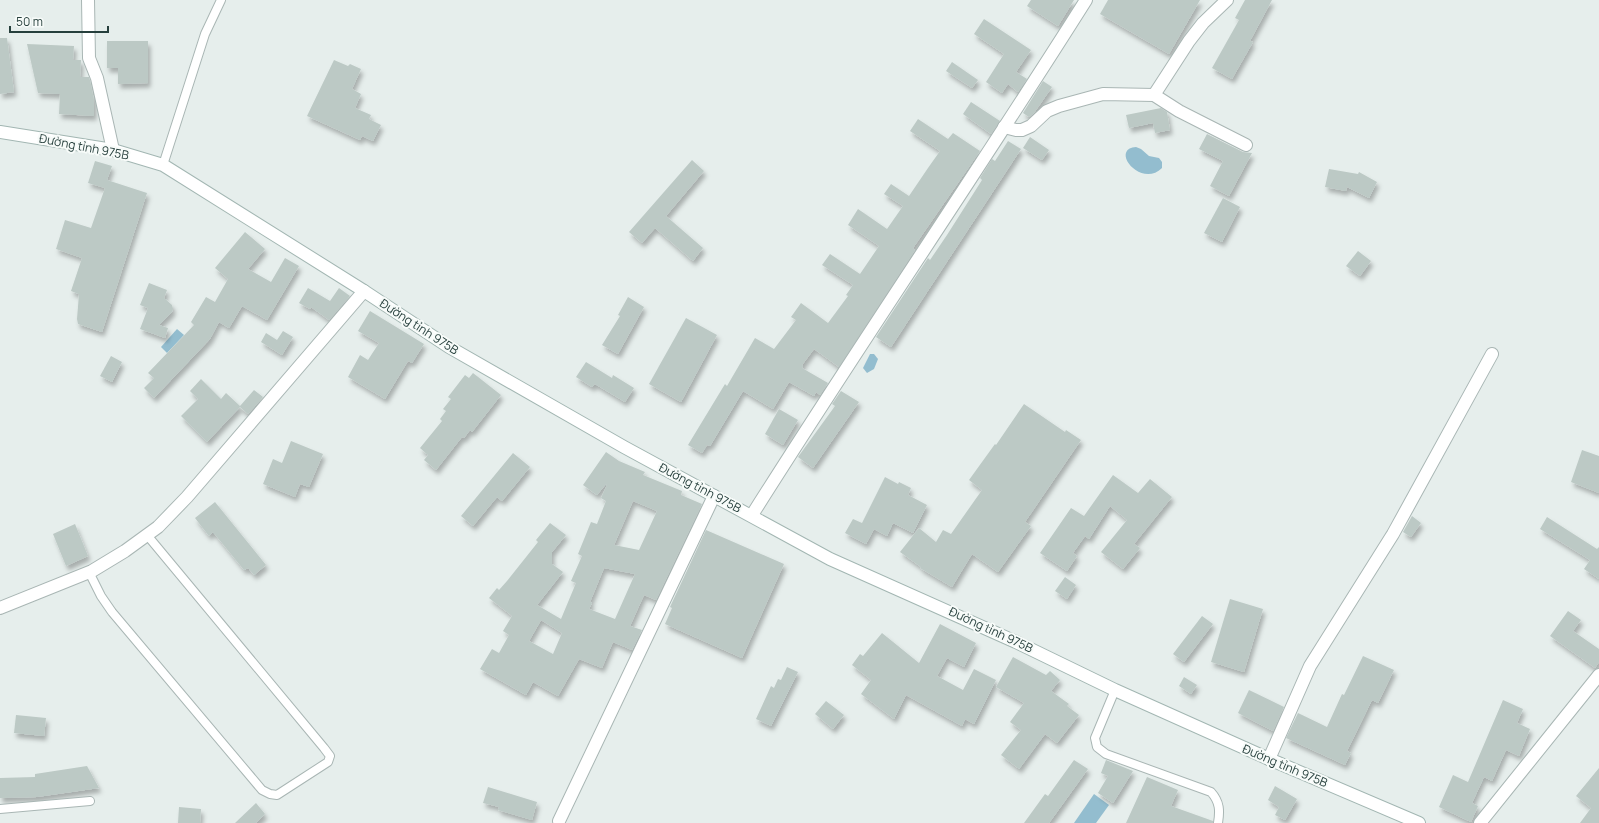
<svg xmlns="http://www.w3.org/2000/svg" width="1599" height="823" font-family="Manrope,sans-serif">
<defs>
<filter id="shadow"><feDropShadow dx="2.5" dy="4.5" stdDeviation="2" flood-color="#0004"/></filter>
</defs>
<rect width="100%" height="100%" fill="#e6eeec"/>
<g fill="#93bdcf">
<path d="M1136 147 1141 149 1149 156 1159 158 1162 162V168C1141 189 1109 149 1136 147Z"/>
<path d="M177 329 184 335 167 353 161 347Z"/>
<path d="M870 354H874L878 359 874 369 867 373 863 368Z"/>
<path d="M1094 794 1109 805 1096 823H1074Z"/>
</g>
<g fill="#bcc9c5" fill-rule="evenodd" filter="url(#shadow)">
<path d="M1031 0H1074L1058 26 1027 6Z"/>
<path d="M1108 0H1200L1169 54 1100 14Z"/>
<path d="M1245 0H1272L1250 41 1253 42 1232 79 1212 68 1239 20 1235 18Z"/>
<path d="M984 19 1031 50 1016 72 1027 79 1018 92 1008 84 1002 93 986 82 1004 54 974 34Z"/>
<path d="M0 38H7L14 92 0 94Z"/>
<path d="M107 41H148V83L118 84V68H107Z"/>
<path d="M27 44 74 46 73 60H81L80 77H89L90 80 94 100V116L59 114 60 94 38 93Z"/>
<path d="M334 60 348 66 350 64 361 69 352 89 361 94 355 108 371 115 369 119 381 125 373 141 362 136 360 140 307 116Z"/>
<path d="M952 62 978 80 972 88 946 71Z"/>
<path d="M1043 81 1052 87 1034 113 1029 117 1023 113Z"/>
<path d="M971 102 1000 121 991 134 963 114Z"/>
<path d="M1161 108 1167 112 1170 130 1155 133 1153 123 1129 128 1126 115Z"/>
<path d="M918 119 948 139 953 133 980 151 913 248 915 250 839 367 814 349 802 365 803 366 802 368 828 383 820 395 816 392 814 396 789 382 773 409 743 391 710 446 707 445 702 453 688 445 725 384 727 386 755 338 774 349 796 320 791 317 801 303 828 323 848 296 846 295 853 285 822 265 830 254 860 274 879 246 848 225 858 209 887 229 903 206 884 194 891 184 909 196 928 168 940 151 910 131Z"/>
<path d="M1207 134 1243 152 1252 153 1229 196 1210 186 1223 161 1199 149Z"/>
<path d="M1030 137 1049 150 1042 160 1023 148Z"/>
<path d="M1008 141 1021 149 891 347 876 337 928 258 930 260 947 235 982 180 980 178 992 159 995 161Z"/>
<path d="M692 160 704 171 666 216 703 248 693 261 655 228 642 243 629 232Z"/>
<path d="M95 161 112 166 107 180 147 193 102 332 78 324 77 319 79 294 71 291 82 258 56 249 65 220 91 228 105 188 88 183Z"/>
<path d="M1329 169 1358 174 1359 172 1377 182 1369 198 1347 187 1346 191 1325 187Z"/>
<path d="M1223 198 1240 207 1222 242 1204 233Z"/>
<path d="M245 232 265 249 248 269 271 282 285 258 299 266 267 320 242 306 229 328 219 322 210 339 154 398 144 388 154 378 148 373 194 325 191 322 206 297 215 302 228 279 215 268Z"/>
<path d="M1358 251 1371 261 1360 276 1346 266Z"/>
<path d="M149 283 167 290 164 298 172 305 173 309 172 312 159 325 168 328 165 338 140 329 148 308 140 305Z"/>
<path d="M308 288 330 301 339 288 350 296 329 320 311 307 310 309 299 303Z"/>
<path d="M628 297 644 307 618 354 602 345 620 316 618 315Z"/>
<path d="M370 311 424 344 412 363 408 361 385 399 348 377 360 355 368 360 379 343 358 331Z"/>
<path d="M686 318 717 335 681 402 649 384Z"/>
<path d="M283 331 293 337 282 355 261 342 266 333 277 340Z"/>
<path d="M111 356 122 362 112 382 100 376Z"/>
<path d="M586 362 612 378 613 375 634 388 625 402 595 384 592 387 576 377Z"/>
<path d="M473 373 501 395 472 432 470 430 464 438 462 437 436 470 424 460 428 455 420 448 442 421 440 419 446 411 443 409 451 399 448 397 465 375 469 378Z"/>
<path d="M201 379 221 399 226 393 240 406 254 390 263 397 248 414 240 407 207 442 181 416 198 399 190 391Z"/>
<path d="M841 391 859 402 813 468 798 457 835 406 832 404Z"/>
<path d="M1024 404 1065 432 1066 430 1081 440 1025 522 1031 526 998 572 972 554 952 587 920 568 921 567 900 552 919 528 936 542 943 530 951 534 982 490 969 480 995 444 996 445Z"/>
<path d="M779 409 798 420 783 445 765 434Z"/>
<path d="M291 441 323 454 309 487 300 484 295 497 263 484 273 459 282 463Z"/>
<path d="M1582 450 1599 456V493L1571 482Z"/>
<path d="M606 452 619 461 645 472 643 475 682 491 681 495 702 504 656 600 644 595 630 626 642 630 632 650 613 642 602 668 579 659 558 696 533 682 526 695 480 669 492 649 499 653 509 635 503 631 512 616 489 598 497 588 499 590 507 581 538 542 536 540 550 523 566 535 552 552V564L563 572 537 605 561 619 576 583 571 581 582 556 578 554 591 522 597 524 606 501 601 498 607 485 606 484 597 495 583 485ZM633 501 657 511 639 550 614 545ZM604 568 635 574 615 619 589 609 592 603 590 602ZM541 620 562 633 553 654 529 641Z"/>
<path d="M513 453 530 467 502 501 497 497 473 526 461 516Z"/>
<path d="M1113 475 1138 493 1150 479 1172 497 1134 544 1140 548 1123 569 1101 552 1127 520 1110 506 1089 539 1085 536 1073 553 1077 556 1067 571 1040 553 1071 508 1084 516Z"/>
<path d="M885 477 898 484 899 482 911 488 908 495 927 505 913 533 893 523 887 536 874 529 866 544 845 533 853 519 862 523Z"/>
<path d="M215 502 266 565 254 575 248 568 244 570 213 532 209 536 195 518Z"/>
<path d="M1412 516 1421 523 1411 537 1403 532Z"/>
<path d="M1547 517 1597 549 1599 547V579L1584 569 1590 560 1540 529Z"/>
<path d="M75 524 88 556 66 566 53 534Z"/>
<path d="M706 530 784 564 742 658 665 624 672 608 670 607Z"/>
<path d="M1065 577 1076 585 1067 599 1055 591Z"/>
<path d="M1230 599 1263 609 1244 672 1211 662Z"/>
<path d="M1568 611 1581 620 1573 631 1599 649V662L1595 668 1550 636Z"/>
<path d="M1202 616 1213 624 1184 662 1173 654Z"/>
<path d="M940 624 976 643 964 667 947 658 937 676 963 690 974 669 996 680 974 724 965 719 962 726 906 695 894 719 861 694 871 680 852 665 860 654 863 656 882 633 919 663Z"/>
<path d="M1363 656 1394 670 1378 703 1372 700 1347 751 1351 753 1345 765 1286 738 1298 713 1327 727 1342 694 1344 695Z"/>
<path d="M1013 657 1046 675 1050 671 1060 680 1051 691 1069 704 1067 706 1079 715 1057 743 1045 734 1019 769 1001 755 1021 730 1010 722 1024 703 996 687Z"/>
<path d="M787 667 798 672 771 726 756 719 771 686 774 688 778 679 781 680Z"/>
<path d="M1184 677 1197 685 1191 694 1179 686Z"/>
<path d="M1249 690 1284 707 1273 731 1238 713Z"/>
<path d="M1503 700 1523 709 1517 723 1530 729 1519 756 1506 750 1492 781 1484 777 1472 803 1478 806 1471 822 1439 807 1453 775 1468 782Z"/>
<path d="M826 701 844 715 833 729 815 714Z"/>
<path d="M16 715 46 718 44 736 14 733Z"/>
<path d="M1074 760 1088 769 1049 823H1024L1045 794 1048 796Z"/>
<path d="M1106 760 1133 771 1113 803 1098 793 1108 776 1101 773Z"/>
<path d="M87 766 99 788 37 797 0 798V778L35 777V774Z"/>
<path d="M1599 768V823H1580L1591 808 1576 796Z"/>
<path d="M1147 777 1178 790 1171 806 1213 821V823H1126Z"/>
<path d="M1275 786 1297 799 1285 820 1275 815 1279 807 1268 800Z"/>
<path d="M488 787 537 802 532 820 498 810 499 807 483 803Z"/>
<path d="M256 803 265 814 256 823H235Z"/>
<path d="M179 807 201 809 200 823H178Z"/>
</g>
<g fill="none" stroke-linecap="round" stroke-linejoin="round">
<defs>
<g id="lane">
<path d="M163 165 205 34 221 0"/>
<path d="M89 572 101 596 112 612 262 790 270 794 277 795 328 762 330 756 324 748 147 535"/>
<path d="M1115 690 1095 738 1097 747 1106 754 1211 792C1220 802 1220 811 1218 823"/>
<path d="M0 809 90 801"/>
</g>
<g id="street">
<path d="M88 0 89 58 97 78 113 150"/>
<path d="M1154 95 1189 41 1203 23 1227 0"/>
<path d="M1004 127 1016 130H1022L1031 126 1047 111 1059 106 1103 94 1154 95 1179 111 1246 145"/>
<path d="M752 515C861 342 977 173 1086 0"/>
<path d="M0 608 92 571 125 551 158 527 187 497 364 291"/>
<path d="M1269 759 1310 666 1393 534 1492 354"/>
<path d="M559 821 714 496"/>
<path d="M1480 823 1599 675"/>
</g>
<path id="secondary" d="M0 132 113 150 163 165 364 291 449 347 624 447 830 559 1016 642 1115 690 1269 759 1419 823"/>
</defs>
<use href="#lane" stroke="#a9b6b4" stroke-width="10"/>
<use href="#street" stroke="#a9b6b4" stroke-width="14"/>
<use href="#secondary" stroke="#a2b6b2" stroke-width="14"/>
<use href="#lane" stroke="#fff" stroke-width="8"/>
<use href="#street" stroke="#fff" stroke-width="12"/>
<use href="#secondary" stroke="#fff" stroke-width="12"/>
</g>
<g text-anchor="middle" stroke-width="4" stroke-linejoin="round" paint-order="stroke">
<g font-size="12" fill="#263f3c" stroke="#f7fbf9">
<text transform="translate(84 147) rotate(11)" y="4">Đường tỉnh 975B</text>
<text transform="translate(419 327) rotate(33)" y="4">Đường tỉnh 975B</text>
<text transform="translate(700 488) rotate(28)" y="4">Đường tỉnh 975B</text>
<text transform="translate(991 630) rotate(25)" y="4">Đường tỉnh 975B</text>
<text transform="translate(1285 766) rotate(23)" y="4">Đường tỉnh 975B</text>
</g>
</g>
<path d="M10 26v6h98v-6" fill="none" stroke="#263f3c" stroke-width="2"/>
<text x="16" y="26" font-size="12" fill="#263f3c" stroke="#f7fbf9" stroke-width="3" paint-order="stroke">50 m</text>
</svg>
